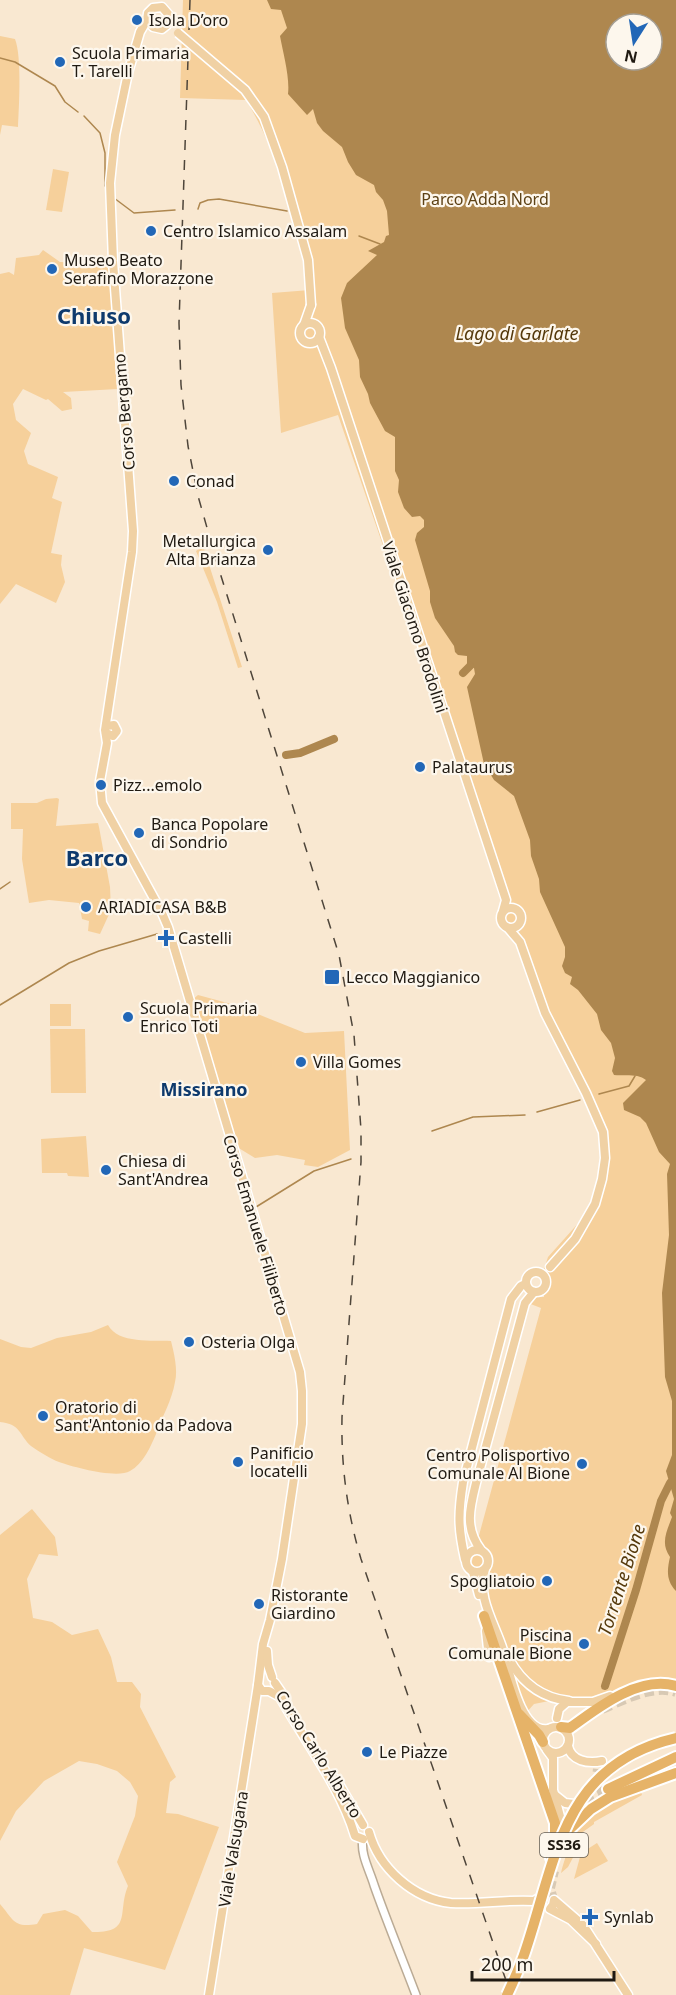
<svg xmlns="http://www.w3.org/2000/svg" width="676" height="1995" font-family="'Noto Sans',sans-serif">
<rect width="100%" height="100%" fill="#f9e8d1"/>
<g fill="#f6d09b" fill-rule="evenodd">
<path d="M183 0H676V1689L664 1685 620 1691 559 1706 549 1701 534 1704 526 1713 484 1615 469 1572 541 1308 528 1303 535 1297H544L542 1275 548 1257 591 1209 603 1162 602 1140 573 1072 546 1024 514 936 502 929V905L430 682 338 415 281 433 272 293 310 290C300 230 278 151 246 100L180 98ZM616 24H652V60H616Z"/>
<path d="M0 36 15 39C22 57 19 106 18 127L2 125 0 135Z"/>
<path d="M53 169 69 172 62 212 46 210Z"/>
<path d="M43 250 60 262 111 264 118 389 63 392 71 398 72 409 62 411 48 399 46 400 23 389 13 404 16 420 31 433 24 451 28 464 58 477 52 498 62 502 51 553 62 555 61 565 65 582 56 603 16 584 0 604V274L9 272 14 275 16 258 39 255Z"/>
<path d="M203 546 242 667 238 668 217 602 196 551Z"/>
<path d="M57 798 59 799 56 826 98 823 99 827 110 887 111 910 100 934 88 931 89 921 82 919 79 903 49 900 29 903 22 859 23 829H11V803H37L46 799Z"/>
<path d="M198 995 235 1005 305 1033 344 1031 350 1150 318 1167 304 1165 305 1160 277 1155 255 1158 237 1147 192 1000Z"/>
<rect x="50" y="1004" width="21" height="22"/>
<path d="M50 1029H85L86 1093H51Z"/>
<path d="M86 1136 89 1177 68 1176 67 1173H42L41 1139Z"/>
<path d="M108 1325C118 1344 153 1340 171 1341 174 1353 178 1370 175 1382 172 1400 162 1417 156 1434 151 1446 143 1464 130 1471 117 1479 73 1467 59 1462 51 1459 38 1451 31 1446 19 1435 21 1424 0 1422V1339L21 1347 31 1348 57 1338 91 1332Z"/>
<path d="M32 1509 55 1537 58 1556 39 1554 27 1579 33 1618 52 1622 72 1635 98 1629 111 1657 117 1682H132L141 1694 140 1707 176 1777 170 1782 166 1813 178 1814 219 1827 165 1970 84 1948 70 1995H0V1904C14 1920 13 1928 37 1924L43 1914 65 1910 78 1916 92 1932C133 1933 117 1912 128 1886L117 1862 135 1816 138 1796 130 1782 117 1771 97 1764 79 1761 44 1781 16 1811 0 1841V1535Z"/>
<path d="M641 1792 642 1795 594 1822V1824L580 1834 577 1850 568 1867 561 1873C575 1822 591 1808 641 1792Z"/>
<path d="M597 1843 608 1861 574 1879 580 1857 583 1852Z"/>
</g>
<path fill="#ae874f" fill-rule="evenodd" d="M267 0H676V1591C666 1581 667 1570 670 1557 660 1543 667 1531 672 1517L670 1513 674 1499 666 1471 672 1455V1401L665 1377 662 1293 669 1235 667 1174 670 1164 659 1152 646 1123 640 1117 624 1110 623 1103 646 1080C638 1073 624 1076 614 1075L612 1071 615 1058 611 1043 601 1030 597 1014 578 990 570 984 572 977 565 973 562 966 565 957V947L540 892 539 879 531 856 530 840 514 796 494 780 484 764 467 687 475 674 474 668 467 665V656L458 655 455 652 454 646 435 618 430 602V591L415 540 417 533 424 527V520L420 516 412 517 404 508 398 492 399 480 395 471V437L385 431 370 403 368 394 360 377 359 360 345 328 341 298 347 283 377 255 368 251 384 242 386 236 389 235 387 211 383 200 376 192 374 185 356 175 348 162 342 147 323 131 317 123 313 109 307 115 288 94C290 77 283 53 280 36L287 28 281 10 271 9ZM616 24H652V60H616Z"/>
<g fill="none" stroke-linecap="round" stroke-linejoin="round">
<g stroke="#ae874f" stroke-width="1.5">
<path d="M0 58 15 62 55 86 65 102 78 112"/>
<path d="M84 116 100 133 105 153V186"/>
<path d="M114 198 134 213 175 210"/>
<path d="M198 209 200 203 208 200 219 199 287 211"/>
<path d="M359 236 380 244"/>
<path d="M0 889 10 882"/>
<path d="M0 1005 69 963 99 951 157 934"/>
<path d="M599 1094 629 1086 635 1076"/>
<path d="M537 1112 580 1100"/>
<path d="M432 1131 473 1117 525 1115"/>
<path d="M256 1207 314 1171 351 1159"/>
</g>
<g stroke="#ae874f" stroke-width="8">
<path d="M463 673 470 666"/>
<path d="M286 755 300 753 334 739"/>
<path d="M605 1686 636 1590 661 1501 670 1483"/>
</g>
<g stroke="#d8c9b4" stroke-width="8" stroke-dasharray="8 4" stroke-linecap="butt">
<path d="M595 1784 597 1769"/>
<path d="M554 1900 551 1888 555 1871"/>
</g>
<g stroke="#d8c9b4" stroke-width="10" stroke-dasharray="10 5" stroke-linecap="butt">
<path d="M602 1709C623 1700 653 1684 676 1692"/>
<path d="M584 1800 608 1789"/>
</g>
<defs>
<path id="minor" d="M363 1839C360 1854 370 1871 374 1885 387 1922 402 1958 416 1995"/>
<g id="major">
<path d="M147 20 153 27 162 29 167 25 169 15 162 7 153 8 148 13 147 20 140 32 128 73 115 135 110 183 113 261 133 531 132 552 105 730 107 743 100 781 102 803 162 913 168 927 300 1372 302 1391V1424L282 1559 270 1620 263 1644 258 1685 262 1691H269L280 1697C306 1743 340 1786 355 1836L363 1839"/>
<circle cx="310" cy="333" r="10"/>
<path d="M304 325 311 305"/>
<path d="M319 337 331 368 506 900 503 911"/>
<path d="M106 733 113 736 117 731 114 725 107 726"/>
<circle cx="511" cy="918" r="10"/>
<path d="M508 928 520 942 545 1013 586 1093 603 1132 605 1158 602 1179 595 1204 575 1239 550 1267"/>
<circle cx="536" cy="1282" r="10"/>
<circle cx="477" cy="1561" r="11"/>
<path d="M481 1550C464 1528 470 1507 476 1483L525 1303 534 1292"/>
<path d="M465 1559C458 1528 458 1514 463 1482L511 1299 521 1286 525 1284"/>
<path d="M485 1569C476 1597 495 1624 503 1650 509 1669 520 1734 548 1729"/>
<path d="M473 1572 479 1595"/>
<path d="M486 1631 489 1657"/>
<path d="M267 1651 268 1665 272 1677"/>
<path d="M509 1659C522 1683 542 1698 569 1701"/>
<path d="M275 1683 286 1699"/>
<path d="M557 1718 559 1709 567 1702H593L610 1696"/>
<circle cx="556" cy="1740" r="13"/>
<path d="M568 1746C571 1761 588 1764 602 1761"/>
<path d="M547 1750 553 1758V1790L562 1824"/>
<path d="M336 1779 363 1825"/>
<path d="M555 1795 565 1803 574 1804"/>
<path d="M369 1832C379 1868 413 1899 451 1903 479 1905 506 1899 534 1901L537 1899"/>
<path d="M596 1944 571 1920 550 1909 553 1905 554 1900 583 1925 628 1995"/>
<path d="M209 1995 258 1685"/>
</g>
<g id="highway">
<path d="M484 1616 555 1823V1834L551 1858"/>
<path d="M519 1714 539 1735 543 1742"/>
<path d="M561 1727 570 1728C597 1708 639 1675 676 1686"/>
<path d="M608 1789 676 1757"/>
<path d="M570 1829 591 1809 610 1797 676 1773"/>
</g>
</defs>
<use href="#minor" stroke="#bbab95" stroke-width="10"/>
<use href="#major" stroke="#fff" stroke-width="11"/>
<use href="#highway" stroke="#fff" stroke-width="14"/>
<use href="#minor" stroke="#fff" stroke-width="7"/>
<use href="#major" stroke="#f0d1a4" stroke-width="8"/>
<use href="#highway" stroke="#e6b368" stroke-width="10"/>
<path stroke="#4e453a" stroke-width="1.5" stroke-dasharray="10 10" stroke-linecap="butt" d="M190 0 179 323 181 385 188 446 198 496 217 563 339 955 354 1035 361 1130V1162L342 1417C341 1466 347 1512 361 1559L511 1995"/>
<defs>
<path id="major-bridge" d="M178 33 245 90 264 117 282 167 308 260 311 305"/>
<path id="highway-bridge" d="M507 1995C514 1980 521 1965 526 1949 557 1856 563 1764 676 1738"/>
</defs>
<use href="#major-bridge" stroke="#fff" stroke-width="11" stroke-linecap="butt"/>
<use href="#highway-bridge" stroke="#fff" stroke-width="14" stroke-linecap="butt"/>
<use href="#major-bridge" stroke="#f0d1a4" stroke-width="8"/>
<use href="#highway-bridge" stroke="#e6b368" stroke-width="10"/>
</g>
<g fill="#2267b7" stroke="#fdf7ed" stroke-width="2">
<circle cx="137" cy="20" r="6"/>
<circle cx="60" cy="62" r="6"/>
<circle cx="151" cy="231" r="6"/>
<circle cx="52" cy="269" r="6"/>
<circle cx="174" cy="481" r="6"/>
<circle cx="268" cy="550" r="6"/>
<circle cx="420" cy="767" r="6"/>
<circle cx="101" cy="785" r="6"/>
<circle cx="139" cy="833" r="6"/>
<circle cx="86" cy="907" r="6"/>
<path d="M163 929h6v6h6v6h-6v6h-6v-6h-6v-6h6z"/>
<rect x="324" y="969" width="16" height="16" rx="3"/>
<circle cx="128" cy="1017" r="6"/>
<circle cx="301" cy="1062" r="6"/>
<circle cx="106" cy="1170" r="6"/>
<circle cx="189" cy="1342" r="6"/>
<circle cx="43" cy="1416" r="6"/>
<circle cx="238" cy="1462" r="6"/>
<circle cx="582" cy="1464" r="6"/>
<circle cx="547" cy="1581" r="6"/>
<circle cx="259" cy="1604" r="6"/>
<circle cx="584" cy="1644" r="6"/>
<circle cx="367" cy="1752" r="6"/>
<path d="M587 1908h6v6h6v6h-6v6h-6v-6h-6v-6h6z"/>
</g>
<g text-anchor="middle" stroke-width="4.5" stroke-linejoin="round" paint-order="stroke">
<rect fill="#fdf7ed" stroke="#625c54" stroke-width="1.5" x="540" y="1833" width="48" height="24" rx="4.5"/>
<g font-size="15" font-weight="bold" fill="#201a12">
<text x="564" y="1850">SS36</text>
</g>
<g font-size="16" fill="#201a12" stroke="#fdf7ed" text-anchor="start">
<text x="149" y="26">Isola D’oro</text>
<text x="72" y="59">Scuola Primaria<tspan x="72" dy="18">T. Tarelli</tspan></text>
<text x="163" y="237">Centro Islamico Assalam</text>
<text x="64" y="266">Museo Beato<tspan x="64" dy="18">Serafino Morazzone</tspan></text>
<text x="186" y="487">Conad</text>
<text x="256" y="547" text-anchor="end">Metallurgica<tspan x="256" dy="18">Alta Brianza</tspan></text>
<text x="432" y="773">Palataurus</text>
<text x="113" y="791">Pizz...emolo</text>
<text x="151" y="830">Banca Popolare<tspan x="151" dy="18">di Sondrio</tspan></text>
<text x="98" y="913">ARIADICASA B&amp;B</text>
<text x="178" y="944">Castelli</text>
<text x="346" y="983">Lecco Maggianico</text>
<text x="140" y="1014">Scuola Primaria<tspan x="140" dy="18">Enrico Toti</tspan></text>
<text x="313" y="1068">Villa Gomes</text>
<text x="118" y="1167">Chiesa di<tspan x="118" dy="18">Sant'Andrea</tspan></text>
<text x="201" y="1348">Osteria Olga</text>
<text x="55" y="1413">Oratorio di<tspan x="55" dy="18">Sant'Antonio da Padova</tspan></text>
<text x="250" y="1459">Panificio<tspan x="250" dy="18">locatelli</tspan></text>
<text x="570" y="1461" text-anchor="end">Centro Polisportivo<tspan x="570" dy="18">Comunale Al Bione</tspan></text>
<text x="535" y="1587" text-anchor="end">Spogliatoio</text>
<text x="271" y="1601">Ristorante<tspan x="271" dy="18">Giardino</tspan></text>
<text x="572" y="1641" text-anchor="end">Piscina<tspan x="572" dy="18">Comunale Bione</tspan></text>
<text x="379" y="1758">Le Piazze</text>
<text x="604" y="1923">Synlab</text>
</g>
<g font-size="16" fill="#5d4115" stroke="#fdf7ed">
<text x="485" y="205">Parco Adda Nord</text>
</g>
<g font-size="16" fill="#201a12" stroke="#fdf7ed">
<text transform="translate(124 412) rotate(-95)" y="6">Corso Bergamo</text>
<text transform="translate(415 627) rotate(72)" y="6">Viale Giacomo Brodolini</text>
<text transform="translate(256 1225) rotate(73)" y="6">Corso Emanuele Filiberto</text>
<text transform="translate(319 1754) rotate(58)" y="6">Corso Carlo Alberto</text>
<text transform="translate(233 1849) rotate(-81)" y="6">Viale Valsugana</text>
</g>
<g font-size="18" font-style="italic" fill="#55390b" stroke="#fdf7ed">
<text x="517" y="340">Lago di Garlate</text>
<text transform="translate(622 1580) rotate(-72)" y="6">Torrente Bione</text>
</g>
<g font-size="18" font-weight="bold" fill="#0e3a6d" stroke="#fdf7ed">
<text x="204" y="1096">Missirano</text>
</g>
<g font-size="22" font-weight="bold" fill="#0e3a6d" stroke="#fdf7ed">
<text x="94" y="324">Chiuso</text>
<text x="97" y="866">Barco</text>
</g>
</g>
<g transform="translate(634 42) rotate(192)"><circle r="28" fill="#fdf7ed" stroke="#a59f95" stroke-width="1.5"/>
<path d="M0-4.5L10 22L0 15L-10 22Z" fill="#2267b7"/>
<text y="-9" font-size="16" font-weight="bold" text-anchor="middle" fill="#201a12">N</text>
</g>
<path d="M472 1971v9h142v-9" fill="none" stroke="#201a12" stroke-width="3"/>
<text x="481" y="1971" font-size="18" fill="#201a12" stroke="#fdf7ed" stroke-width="4.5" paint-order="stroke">200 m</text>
</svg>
